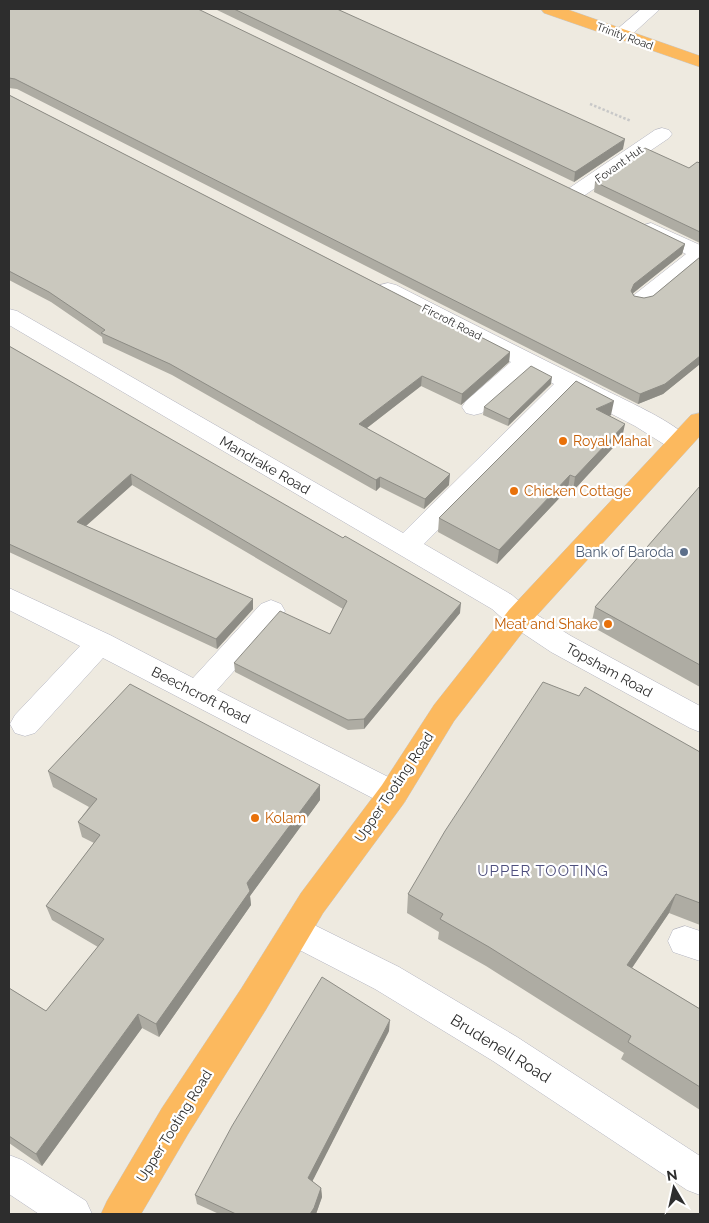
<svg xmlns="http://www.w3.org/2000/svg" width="709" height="1223" font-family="Raleway,sans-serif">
<rect width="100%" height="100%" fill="#eeeae0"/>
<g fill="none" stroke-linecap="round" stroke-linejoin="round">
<defs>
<g id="minor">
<path d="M641 9H660L627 39 621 40 615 39 612 35 615 31Z"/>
<path d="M662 128 669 130 672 134 669 138 582 197 575 199 568 197 565 193 568 189 655 130Z"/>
<path d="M651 223 700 245V264L650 305 642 307 634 305 631 300 634 295 686 254 644 233 641 229 644 225Z"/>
<path d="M388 283 396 285C463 319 530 353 597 386 618 397 681 424 691 442L688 448 679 450 670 448 635 426 573 394 424 544 512 595 529 610 571 636 700 706V732L690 728 551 652 509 624 492 609 9 325V309L17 311 403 533 554 384 529 371 482 413 474 415 466 413 462 407 466 401 511 362 380 295 377 290 380 285Z"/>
<path d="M9 588 110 635 193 678 261 604 271 600 281 604 285 611 281 618 217 690 404 785 408 794 404 803 393 807 382 803 103 658 35 733 25 736 15 733 10 724 15 715 80 646 9 610Z"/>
<path d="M296 916 399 967 517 1037 700 1156V1195L687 1190 493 1061 375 989 284 942 280 931 284 920Z"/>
<path d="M685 926 700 931V961L673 952 668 941 673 930Z"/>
<path d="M9 1155 22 1160 86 1201 92 1214H39L9 1194Z"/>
</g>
<g id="highway">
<path d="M541 9H566L700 56V67L544 13Z"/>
<path d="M700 413V436L529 624 454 721 404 803 323 913 265 1011 188 1134 141 1214H101L107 1201 162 1108 241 989 301 893 382 785 434 705 509 610 691 415Z"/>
</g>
</defs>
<use href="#minor" stroke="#b3b4c0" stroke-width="1"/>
<use href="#highway" stroke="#c8c8c8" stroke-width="1"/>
<path stroke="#c8c8c8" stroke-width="2.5" stroke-dasharray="2.5 2" stroke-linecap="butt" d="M590 104 631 121"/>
<use href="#minor" fill="#fff" fill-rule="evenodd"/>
<use href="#highway" fill="#fcb95e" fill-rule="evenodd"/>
</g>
<g fill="#aeaca3">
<path d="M9 9 685 244 682 254 633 293 634 296 644 298 653 296 700 257V364L663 394 638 404 17 89 9 88Z"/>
<path d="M215 9H337L623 149 574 182Z"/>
<path d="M9 95 510 352 509 362 461 405 421 386 367 428 449 485 424 509 380 487 376 491 172 375 103 343 102 337 51 302 9 280Z"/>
<path d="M700 163V243L594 192 595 182 689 168Z"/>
<path d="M9 346 460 613 364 729 348 730 235 672 234 663 330 634 343 609 132 485 86 526 253 609 217 649 9 552Z"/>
<path d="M576 381 611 415 610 416 622 438 573 491 568 489 497 564 438 532 439 518Z"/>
<path d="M551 384 508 426 483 415 484 407Z"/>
<path d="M700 486V687L591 626 595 607Z"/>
<path d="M700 752V925L669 913 632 968 700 1009V1110L621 1059 624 1053 486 966 438 939 439 932 407 913 408 894Z"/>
<path d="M48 771 320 800 250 896 251 905 159 1037 142 1028 42 1166 9 1143V988L46 1011 98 947 52 920 46 906 94 843 82 837 78 822 89 807 53 787Z"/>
<path d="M389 1031 312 1181 321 1188 322 1197 316 1214H219L197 1204 195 1195Z"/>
</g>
<g fill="#8d8c85">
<path d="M625 139 623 149 574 182 575 172Z"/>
<path d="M685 244 682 254 632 294 631 291 634 284Z"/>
<path d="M510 352 509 362 461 405 462 394Z"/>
<path d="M700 356V364L663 394 638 404 640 394Z"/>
<path d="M422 376 421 386 359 434V424Z"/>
<path d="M552 377 551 384 508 426 509 419Z"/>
<path d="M614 401 611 415 593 423 596 409Z"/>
<path d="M625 424 622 438 573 491 575 477Z"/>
<path d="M131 474 132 485 79 532 77 522Z"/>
<path d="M450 474 449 485 424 509 425 499Z"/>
<path d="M570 475 568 489 497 564 499 550Z"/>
<path d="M380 477V487L376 491V480Z"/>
<path d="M253 599V609L217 649 216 639Z"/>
<path d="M461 603 460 613 364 729V719Z"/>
<path d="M320 785V800L250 896 251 905 159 1037 156 1024 247 883Z"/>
<path d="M676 894 669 913 621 984 627 965Z"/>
<path d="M138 1014 142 1028 42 1166 36 1154Z"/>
<path d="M390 1020 389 1031 309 1188 308 1178Z"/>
<path d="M321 1188 322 1197 316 1214H310Z"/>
</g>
<g fill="#cac8be" stroke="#8d8c85">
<path d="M9 9H198L685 244 634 284 631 291 634 296 644 298 653 296 700 257V356L665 384 640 394 15 79 9 78Z"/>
<path d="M234 9H337L625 139 575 172Z"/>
<path d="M9 95 510 352 462 394 422 376 359 424 450 474 425 499 380 477 376 480 170 364 101 333 105 330 49 292 9 271Z"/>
<path d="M645 148 689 168 697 162 700 163V232L595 182Z"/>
<path d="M9 346 343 538 345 536 461 603 364 719 348 720 234 663 280 611 330 634 347 601 131 474 77 522 253 599 216 639 9 544Z"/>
<path d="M531 366 552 377 509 419 484 407Z"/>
<path d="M576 381 614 401 596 409 625 424 575 477 570 475 499 550 439 518Z"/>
<path d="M700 486V665L595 607Z"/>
<path d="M543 682 579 696 585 687 700 752V903L676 894 627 965 700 1009V1087L628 1042 631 1036 489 947 440 919 443 914 408 894 445 831Z"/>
<path d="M130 684 320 785 247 883 250 891 156 1024 138 1014 36 1154 9 1136V988L46 1011 104 939 46 906 100 835 78 822 97 799 48 771Z"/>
<path d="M322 977 390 1020 308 1178 321 1188 314 1208 310 1214H236L195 1195 232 1126Z"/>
</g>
<g fill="#e8710a" stroke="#fff" stroke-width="2">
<circle cx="563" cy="441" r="5"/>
<circle cx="514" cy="491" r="5"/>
<circle cx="608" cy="624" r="5"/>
<circle cx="255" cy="818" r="5"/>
</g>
<circle fill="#5c6f8a" stroke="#fff" stroke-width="2" cx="684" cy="552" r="5"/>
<g text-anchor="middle" stroke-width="4.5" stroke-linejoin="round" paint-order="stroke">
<g font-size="11" fill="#2d2d2d" stroke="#fff">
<text transform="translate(625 36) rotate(20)" y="4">Trinity Road</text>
<text transform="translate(619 164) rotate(-35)" y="4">Fovant Hut</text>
<text transform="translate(452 322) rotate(27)" y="4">Fircroft Road</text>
</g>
<g font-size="14" fill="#c56008" stroke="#fff" text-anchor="start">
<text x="573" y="446">Royal Mahal</text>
<text x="524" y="496">Chicken Cottage</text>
<text x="598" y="629" text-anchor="end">Meat and Shake</text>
<text x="265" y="823">Kolam</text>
</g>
<g font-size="14" fill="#2d2d2d" stroke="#fff">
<text transform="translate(265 465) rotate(30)" y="5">Mandrake Road</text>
<text transform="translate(609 670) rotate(29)" y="5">Topsham Road</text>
<text transform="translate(201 695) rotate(27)" y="5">Beechcroft Road</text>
<text transform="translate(394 787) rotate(-56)" y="5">Upper Tooting Road</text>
<text transform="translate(174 1126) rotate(-58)" y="5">Upper Tooting Road</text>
</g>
<g font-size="14" fill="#4e5e75" stroke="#fff" text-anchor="end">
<text x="674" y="557">Bank of Baroda</text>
</g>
<g font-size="15" letter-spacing="1" fill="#4e4f7e" stroke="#fff">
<text x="543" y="876">UPPER TOOTING</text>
</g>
<g font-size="16" fill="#2d2d2d" stroke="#fff">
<text transform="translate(501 1048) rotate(32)" y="6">Brudenell Road</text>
</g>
</g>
<rect width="709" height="1223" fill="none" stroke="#2d2d2d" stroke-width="20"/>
<g transform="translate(674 1188) rotate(351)" stroke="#ffffff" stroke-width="4" paint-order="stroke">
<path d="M0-4L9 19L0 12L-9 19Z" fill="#2d2d2d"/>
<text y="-8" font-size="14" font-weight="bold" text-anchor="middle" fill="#2d2d2d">N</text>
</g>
</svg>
